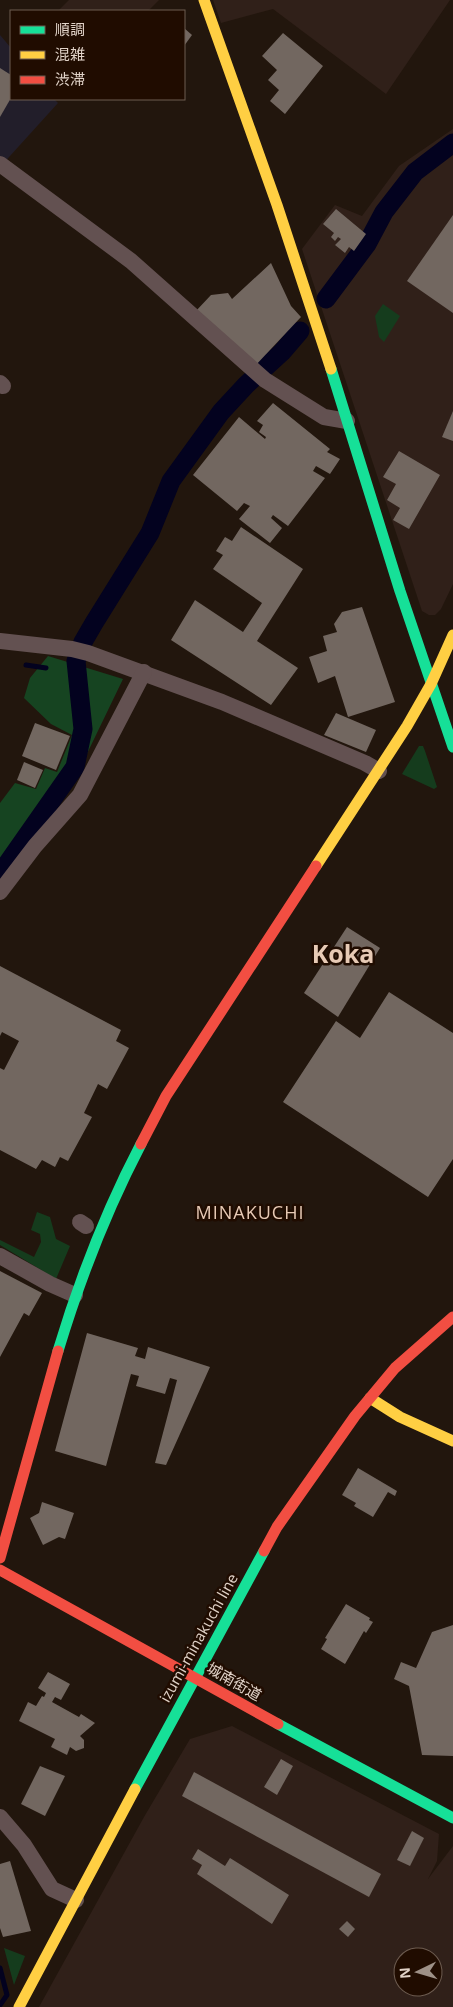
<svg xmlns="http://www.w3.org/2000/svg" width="453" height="2007" font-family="'Open Sans','Noto Sans JP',sans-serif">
<rect width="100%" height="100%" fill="#22160d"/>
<g fill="#302019" fill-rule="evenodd">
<path d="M69 0H159L148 11H58Z"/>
<path d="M213 0H450L386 94 273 9 221 23Z"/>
<path d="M453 129V584L441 609 435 615H429L422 611 302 249 335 205 362 216 399 166Z"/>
<path d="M232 1726 439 1834 437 1861 428 1879 453 1846V2007H39L144 1817 190 1739ZM403 1957H433V1987H403Z"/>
</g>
<path fill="#221e2a" d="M0 35 11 48V99H54L58 103 0 167Z"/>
<g fill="#153c1d">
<path d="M383 304 400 316 384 342 379 337 375 316Z"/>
<path d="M419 746H423L425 751 437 787 434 789 402 774Z"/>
<path d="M37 1212 50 1217 56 1239 70 1246 56 1279 0 1245V1240L34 1257 41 1242 40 1234 31 1230Z"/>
<path d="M4 1948 25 1956 14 1985Z"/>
</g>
<path fill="#164421" d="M48 656 123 679 82 764 0 880V803L15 783 36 789 45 768 57 772 72 735 51 724 24 698 30 678Z"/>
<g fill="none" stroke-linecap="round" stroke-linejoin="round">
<g stroke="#03021f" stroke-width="5">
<path d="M26 665 46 668"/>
<path d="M73 677 77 678"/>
<path d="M0 1968 7 1995 0 2005"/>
</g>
<g stroke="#03021f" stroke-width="19">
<path d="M326 299 367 244 384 212 415 172 453 143"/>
<path d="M0 874 75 767 83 729 76 661 83 642 94 623 150 533 171 481 221 412 246 385 282 352 300 331"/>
</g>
</g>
<g fill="#726760">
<path d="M184 28 192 35 184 46Z"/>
<path d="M283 33 323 66 285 114 270 101 279 90 268 80 277 70 262 56Z"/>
<path d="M0 68 11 75V98L0 117Z"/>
<path d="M336 209 366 234 354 251 349 247 345 253 335 245 341 239 338 237 335 241 331 237 334 233 323 224Z"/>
<path d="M453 215V313L407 281Z"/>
<path d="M271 263 291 306 301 317 254 367 195 312 211 295 228 293 232 299Z"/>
<path d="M273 403 330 449 327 452 340 459 330 474 316 466 313 471 325 478 288 526 273 515 271 518 282 528 270 543 239 519 250 506 244 503 237 511 193 475 239 417 265 439 266 437 259 432 263 425 257 421Z"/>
<path d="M453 411V441L442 437Z"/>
<path d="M399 451 440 475 409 529 393 520 400 508 387 500 396 484 383 477Z"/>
<path d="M241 527 303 569 257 641 298 668 271 705 171 640 195 600 243 632 262 603 213 569 223 555 216 551 225 537 232 541Z"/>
<path d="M362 607 395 702 348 717 335 676 318 683 309 657 327 651 323 636 337 632 334 624 342 612Z"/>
<path d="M336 713 376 730 366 752 324 735Z"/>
<path d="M35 723 70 736 56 770 22 756Z"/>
<path d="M24 762 43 770 35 788 17 780Z"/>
<path d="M347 927 380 948 338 1017 304 993Z"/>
<path d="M0 966 121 1030 116 1041 129 1048 107 1089 98 1084 84 1113 92 1117 68 1161 60 1157 55 1167 42 1160 36 1169 0 1150V1068L4 1070 19 1041 2 1032 0 1036Z"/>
<path d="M389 992 453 1033V1159L428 1197 283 1102 336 1021 360 1038Z"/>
<path d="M0 1271 42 1293 29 1316 24 1313 0 1357Z"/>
<path d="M87 1333 138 1348 135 1356 145 1359 148 1347 210 1367 166 1465 155 1463 177 1380 170 1378 165 1394 136 1386 139 1376 131 1374 106 1466 55 1451Z"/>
<path d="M358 1468 397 1491 395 1496 388 1492 373 1517 354 1506 356 1503 342 1495Z"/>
<path d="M42 1502 74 1513 65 1539 59 1537 43 1545 30 1518 39 1513Z"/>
<path d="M346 1604 370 1618 369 1620 373 1622 366 1633 364 1631 345 1664 321 1649 327 1639 325 1638Z"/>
<path d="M453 1625V1756L422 1755 409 1686 394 1679 401 1662 416 1668 432 1632Z"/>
<path d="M48 1672 70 1684 61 1700 55 1697 52 1702 79 1717 81 1714 95 1723 80 1736 84 1740V1748L76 1751 70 1747 67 1755 51 1747 55 1739 19 1721 28 1702 36 1706 42 1696 44 1697 46 1693 38 1688Z"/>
<path d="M281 1759 293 1766 277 1795 264 1787Z"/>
<path d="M40 1766 65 1776 45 1816 21 1804Z"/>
<path d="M194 1772 381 1874 369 1897 182 1796Z"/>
<path d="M412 1831 424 1838 410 1866 397 1860Z"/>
<path d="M198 1849 225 1866 230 1858 289 1895 272 1924 197 1874 202 1865 192 1859Z"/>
<path d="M10 1861 31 1931 3 1937 0 1928V1864Z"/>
<path d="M347 1921 355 1929 348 1937 339 1929Z"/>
</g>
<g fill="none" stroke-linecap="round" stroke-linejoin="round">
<g stroke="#635151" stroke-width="16">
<path d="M0 164 131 261 265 380 324 417 347 421"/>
<path d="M0 383 3 386"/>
<path d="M0 641 72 649 88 653 222 702 365 763 379 771"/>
<path d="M0 892 35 846 80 795 144 672"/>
<path d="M80 1222 86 1226"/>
<path d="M0 1256 50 1284 75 1295"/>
<path d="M0 1817 24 1845 52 1889 76 1900"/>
</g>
<g stroke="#16e098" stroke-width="11">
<path d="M331 369 400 591 453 747"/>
<path d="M58 1351C80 1278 106 1211 141 1144"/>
<path d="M278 1724 453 1818"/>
<path d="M135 1789 264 1551"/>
</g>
<g stroke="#ffcf43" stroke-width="11">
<path d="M204 0 277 205 331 369"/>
<path d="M316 866 407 726 431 684 453 635"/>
<path d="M370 1398 400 1417 453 1441"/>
<path d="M19 2007 135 1789"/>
</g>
<g stroke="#f24e42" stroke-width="11">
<path d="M141 1144 166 1096 316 866"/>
<path d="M264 1551 277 1527 355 1416 395 1368 453 1317"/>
<path d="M0 1558 58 1351"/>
<path d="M0 1570 278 1724"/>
</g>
</g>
<g text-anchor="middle" stroke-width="5" stroke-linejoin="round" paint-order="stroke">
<g font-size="15" fill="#e1d3c8" stroke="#200c00">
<text transform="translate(199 1638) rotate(-61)" y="5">izumi-minakuchi line</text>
<text transform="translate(234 1682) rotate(30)" y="5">城南街道</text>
</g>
<g font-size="18" letter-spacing="1" fill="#e7cab5" stroke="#200c00">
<text x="250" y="1219">MINAKUCHI</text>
</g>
<g font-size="25" font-weight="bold" fill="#e7cab5" stroke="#200c00">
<text x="343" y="963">Koka</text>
</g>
</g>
<rect x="10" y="10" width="175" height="90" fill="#200c00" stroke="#6d5c50"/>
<rect x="20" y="26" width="25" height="8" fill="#16e098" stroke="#6d5c50"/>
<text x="55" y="35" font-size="15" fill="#e1d3c8">順調</text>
<rect x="20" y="51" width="25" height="8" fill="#ffcf43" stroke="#6d5c50"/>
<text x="55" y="60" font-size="15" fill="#e1d3c8">混雑</text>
<rect x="20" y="76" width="25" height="8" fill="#f24e42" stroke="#6d5c50"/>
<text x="55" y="85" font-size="15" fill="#e1d3c8">渋滞</text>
<g transform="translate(418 1972) rotate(265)"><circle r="24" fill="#200c00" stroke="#6d5c50"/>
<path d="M0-4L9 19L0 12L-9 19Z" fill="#9e9187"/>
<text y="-8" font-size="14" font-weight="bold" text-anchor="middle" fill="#e1d3c8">N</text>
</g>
</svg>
